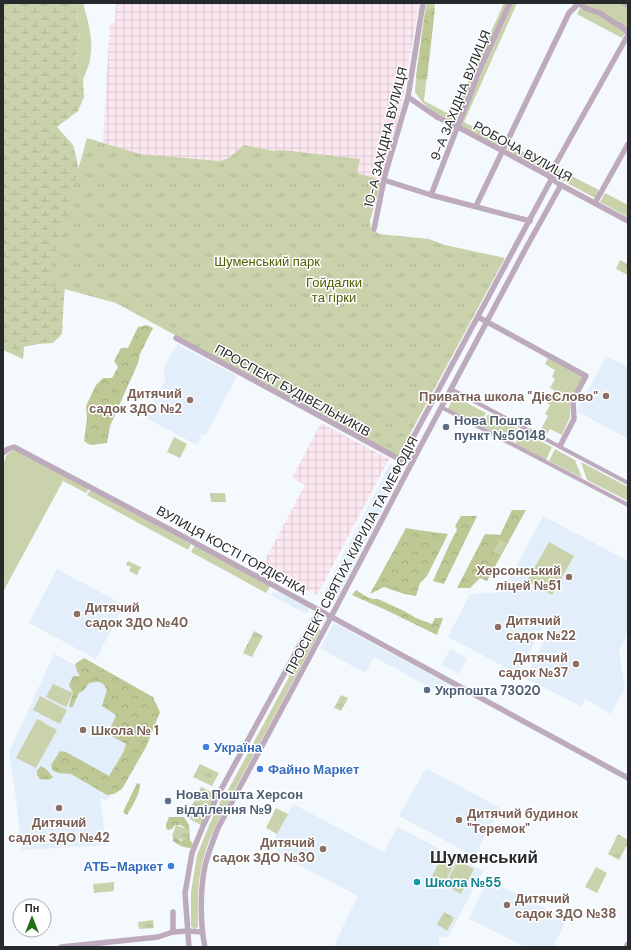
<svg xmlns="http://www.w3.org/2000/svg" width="631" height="950" font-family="'DM Sans',sans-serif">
<defs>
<pattern id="industrial-grid" width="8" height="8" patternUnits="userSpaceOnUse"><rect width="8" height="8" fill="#fce8f0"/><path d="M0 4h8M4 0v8" fill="none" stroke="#d8c7ce"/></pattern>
<pattern id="forest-crowns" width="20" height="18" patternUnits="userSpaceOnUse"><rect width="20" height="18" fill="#bec894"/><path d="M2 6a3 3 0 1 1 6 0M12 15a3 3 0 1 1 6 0" fill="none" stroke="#a3ac80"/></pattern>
<pattern id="wetland-marsh" width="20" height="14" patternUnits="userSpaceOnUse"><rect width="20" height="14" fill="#cad2ab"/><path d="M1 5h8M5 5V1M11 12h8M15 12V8" fill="none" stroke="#aeb493"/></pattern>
<pattern id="park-tufts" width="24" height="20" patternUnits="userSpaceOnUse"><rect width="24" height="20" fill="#cad2ab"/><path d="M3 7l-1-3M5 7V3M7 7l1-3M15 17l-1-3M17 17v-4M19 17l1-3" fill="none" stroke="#aeb493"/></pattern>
</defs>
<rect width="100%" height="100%" fill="#f4f9fe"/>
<g fill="#e2eef9">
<path d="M177 344 237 376 206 435H202L197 445 146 418 165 381 164 368Z"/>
<path d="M606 356 628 367V439L577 411Z"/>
<path d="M390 464 403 470 336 599 324 593Z"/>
<path d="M543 516 628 561V634L619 651 625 688 611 714 585 699 581 706 525 678 554 620 548 617 518 674 448 637 470 594 502 592Z"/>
<path d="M57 569 124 605 96 659 29 623Z"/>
<path d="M278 591 310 608 306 614 271 595 273 592 276 594Z"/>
<path d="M334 623 455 688 450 698 374 657 365 673 320 648Z"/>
<path d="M450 649 467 658 459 674 442 665Z"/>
<path d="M54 654 159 709 107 801 100 798 106 845 22 850 15 792 9 752Z"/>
<path d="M426 768 500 808 474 856 399 816Z"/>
<path d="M293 804 384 852 397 827 483 871 448 937 439 936V947H334L345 922 358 896 276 853 283 841 275 837Z"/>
<path d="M486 884 498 890 500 886 567 919 553 947H525L469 919Z"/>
</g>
<g fill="url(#industrial-grid)">
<path d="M116 3H419L402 103 382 180 274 151 244 145 229 158 220 161 140 154 103 143 110 23H115Z"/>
<path d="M321 423 389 459 317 595 262 566 305 485 292 478Z"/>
</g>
<g fill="#cad2ab">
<path d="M74 3H83C88 21 94 40 90 59 89 66 85 74 83 80L78 72 76 52 80 31Z"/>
<path d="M426 3H435L424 101 453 116 504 3H508L454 123 434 112 422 102 415 92 416 77Z"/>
<path d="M513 3H517L464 122 504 143 501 148 461 126 460 122Z"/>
<path d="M582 3H622L628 6V31L586 7Z"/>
<path d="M580 8C595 10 616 21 625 33L622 38 577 14Z"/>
<path d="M510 145 552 167 549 172 507 151Z"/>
<path d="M558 169 599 190 595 198 554 176Z"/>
<path d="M605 193 628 205V217L600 202Z"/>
<path d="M548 358 583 377 570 401V417L562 435 550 429 547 434 540 431 548 416 545 414 550 405 547 403 554 390 550 388 555 379 552 377 555 370 545 364Z"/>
<path d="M454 396 486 413 479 425 448 409Z"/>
<path d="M488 414 520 430 513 442 482 426Z"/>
<path d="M522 432 552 447 546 460 515 444Z"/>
<path d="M174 437 187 444 180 458 167 452Z"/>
<path d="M555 449 575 460 582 478 549 461Z"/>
<path d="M13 450 18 451 89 488 86 493 63 481 3 592V466C5 459 6 453 13 450Z"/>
<path d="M581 462 628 487V501L587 480Z"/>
<path d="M91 489 191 544 188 550 87 495Z"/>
<path d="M549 542 574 556 552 595 527 581Z"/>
<path d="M195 545 270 586 266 593 191 552Z"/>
<path d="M316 627H319L320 631 233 793 228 790Z"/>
<path d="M53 684 73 693 66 707 46 697Z"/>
<path d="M40 696 67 710 60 724 33 710Z"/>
<path d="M37 719 44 722V723L57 730 36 768 16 758Z"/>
<path d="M225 792 232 795C219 819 206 842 201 869 197 887 198 908 198 927L195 929 193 928 191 926V892L197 855 210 823Z"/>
<path d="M276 808 288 814 277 834 266 828Z"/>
<path d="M443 855 456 861 444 884 431 878Z"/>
<path d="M458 860 474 869 461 894 445 885Z"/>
<path d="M596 867 607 873 597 893 585 887Z"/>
<path d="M114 882V891L94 893 93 884Z"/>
</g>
<g fill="url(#forest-crowns)">
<path d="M435 8 427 79 419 80 416 77 425 14 429 9Z"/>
<path d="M147 325 153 328 140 354 138 363 110 426 107 443 90 445 84 441 87 418 86 406 96 385 103 378H112L118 367 114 361 121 348H128L138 327Z"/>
<path d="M512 510H526L487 581 480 578 470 588H457L485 534 500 535Z"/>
<path d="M461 516H477L444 584 433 581 450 543 457 530 455 526Z"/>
<path d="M406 528 418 530 448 534 427 576 420 583 416 596 404 594 384 587 370 594Z"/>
<path d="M356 590 367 597 373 599H378L404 611 416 618 432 624 435 618H443L437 635 388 611 352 595Z"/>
<path d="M84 658 153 697 160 712 146 747 122 789 114 794 107 795 71 774 59 773 53 771 51 765 60 751 66 752 109 776 123 753 126 744 108 734 116 715 102 706 107 690C102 680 98 681 89 683L84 690 79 693 72 708 69 706 73 693 69 685 73 676H80L77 671 75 664Z"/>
<path d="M41 766 46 769 53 777C49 781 45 779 40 779L37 775V771Z"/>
<path d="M137 783 140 784C140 795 132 806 127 815L123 812Z"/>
<path d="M169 817H184L189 825 190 840 193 844 191 848C184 848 178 845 173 841V834L181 841 186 839 185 828 181 825H175L172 829 168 830 166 828V824Z"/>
</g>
<path fill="url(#wetland-marsh)" d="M3 3H74L80 31 76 52 78 72 83 80 84 97 78 111 57 127 73 145 77 160 80 181 67 268 64 297 62 334 53 343 38 344 24 347 23 359 3 350Z"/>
<g fill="url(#park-tufts)">
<path d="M87 138 140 154 220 161 229 158 244 145 274 151 282 150 360 159 357 173 382 180 370 221 371 228 379 234 429 239 445 245 505 258 398 456 116 303 46 284Z"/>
<path d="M620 260 628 264V275L616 269Z"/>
<path d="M210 493H225L226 502H211Z"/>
<path d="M500 540 507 543 500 555 493 552Z"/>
<path d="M128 561 141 567 137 575 129 571 131 567 126 565Z"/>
<path d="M254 631 263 636 252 657 243 653Z"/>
<path d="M341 695 348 698 341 711 334 708Z"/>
<path d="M200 764 219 773 212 786 193 777Z"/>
<path d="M201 787 218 795 203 826 186 817Z"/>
<path d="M176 825 189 830 185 841 172 836Z"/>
<path d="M618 834 628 840V843L619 860 608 854Z"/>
<path d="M444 912 454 918 447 931 437 924Z"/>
<path d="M153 920 154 928 139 929 138 922Z"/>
</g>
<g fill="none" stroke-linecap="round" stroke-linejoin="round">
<g stroke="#bdaabc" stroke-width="4">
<path d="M451 389 628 483"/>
<path d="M441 407 628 505"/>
</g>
<g stroke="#bdaabc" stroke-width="5.5">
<path d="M579 3 585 8 600 13 613 22 621 26 628 33"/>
<path d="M624 3 628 5"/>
<path d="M408 97 437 117 458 127 549 176 559 184 628 221"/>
<path d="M549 176 628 35"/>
<path d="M384 180 431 195 530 221"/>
<path d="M431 195 478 74 510 3"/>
<path d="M595 203 628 144"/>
<path d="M476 206 569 13 579 3"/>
<path d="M374 229 385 175 408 97 423 3"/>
<path d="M478 317 586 376 573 400 574 419 560 446"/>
<path d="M176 338 401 460 552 178"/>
<path d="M3 453 8 449 14 447 173 531 628 778"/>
<path d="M173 912V932"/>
<path d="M61 947 158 937 173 932 188 931 202 932"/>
<path d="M189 947 185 893 192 853 203 826 218 795 319 610"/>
<path d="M205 947C200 924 200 889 205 866 208 853 213 841 218 828L331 617 418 451 526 248 561 185"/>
</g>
<path stroke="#bdaabc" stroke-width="7" d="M627 947 628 945"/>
</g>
<g fill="#8d6e63" stroke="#fff" stroke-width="1.5">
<circle cx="606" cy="396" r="4"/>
<circle cx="190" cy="400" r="4"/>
<circle cx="569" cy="577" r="4"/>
<circle cx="77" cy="614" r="4"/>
<circle cx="498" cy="627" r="4"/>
<circle cx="576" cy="664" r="4"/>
<circle cx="83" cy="730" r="4"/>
<circle cx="59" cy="808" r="4"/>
<circle cx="459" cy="820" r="4"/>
<circle cx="323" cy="849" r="4"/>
<circle cx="507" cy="905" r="4"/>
</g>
<g fill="#5c6f8a" stroke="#fff" stroke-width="1.5">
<circle cx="446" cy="427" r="4"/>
<circle cx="427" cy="690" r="4"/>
<circle cx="168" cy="801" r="4"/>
</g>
<g fill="#3f7fe0" stroke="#fff" stroke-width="1.5">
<circle cx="206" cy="747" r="4"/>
<circle cx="260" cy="769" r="4"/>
<circle cx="171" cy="866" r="4"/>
</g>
<circle fill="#0f9aa8" stroke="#fff" stroke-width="1.5" cx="417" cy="882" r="4"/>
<g text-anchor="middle" stroke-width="3" stroke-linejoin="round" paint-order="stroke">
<g font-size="13" fill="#272a2d" stroke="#fff">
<text transform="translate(460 95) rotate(-68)" y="5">9-А ЗАХІДНА ВУЛИЦЯ</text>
<text transform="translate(385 137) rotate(-76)" y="5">10-А ЗАХІДНА ВУЛИЦЯ</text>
<text transform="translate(523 151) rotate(29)" y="5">РОБОЧА ВУЛИЦЯ</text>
<text transform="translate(293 390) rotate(29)" y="5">ПРОСПЕКТ БУДІВЕЛЬНИКІВ</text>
<text transform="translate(232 550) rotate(29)" y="5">ВУЛИЦЯ КОСТІ ГОРДІЄНКА</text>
<text transform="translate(351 555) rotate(-62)" y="5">ПРОСПЕКТ СВЯТИХ КИРИЛА ТА МЕФОДІЯ</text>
</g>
<g font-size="13" fill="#505b04" stroke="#fff">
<text x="267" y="266">Шуменський парк</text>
<text x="334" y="287">Гойдалки<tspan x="334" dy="15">та гірки</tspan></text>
</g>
<g font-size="13" font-weight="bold" fill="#785e54" stroke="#fff" text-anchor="end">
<text x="182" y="398">Дитячий<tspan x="182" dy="15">садок ЗДО №2</tspan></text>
<text x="598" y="401">Приватна школа "ДієСлово"</text>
<text x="561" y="575">Херсонський<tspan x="561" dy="15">ліцей №51</tspan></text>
<text x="85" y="612" text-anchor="start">Дитячий<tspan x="85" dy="15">садок ЗДО №40</tspan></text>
<text x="506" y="625" text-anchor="start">Дитячий<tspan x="506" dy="15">садок №22</tspan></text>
<text x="568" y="662">Дитячий<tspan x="568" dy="15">садок №37</tspan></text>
<text x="91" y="735" text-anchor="start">Школа № 1</text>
<text x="467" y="818" text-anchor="start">Дитячий будинок<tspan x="467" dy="15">"Теремок"</tspan></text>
<text x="59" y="827" text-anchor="middle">Дитячий<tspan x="59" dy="15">садок ЗДО №42</tspan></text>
<text x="315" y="847">Дитячий<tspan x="315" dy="15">садок ЗДО №30</tspan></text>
<text x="515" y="903" text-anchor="start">Дитячий<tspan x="515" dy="15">садок ЗДО №38</tspan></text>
</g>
<g font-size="13" font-weight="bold" fill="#4e5e75" stroke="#fff" text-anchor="start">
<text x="454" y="425">Нова Пошта<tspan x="454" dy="15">пункт №50148</tspan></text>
<text x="435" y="695">Укрпошта 73020</text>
<text x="176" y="799">Нова Пошта Херсон<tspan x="176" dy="15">відділення №9</tspan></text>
</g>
<g font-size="13" font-weight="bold" fill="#366cbe" stroke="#fff" text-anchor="start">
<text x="214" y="752">Україна</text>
<text x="268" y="774">Файно Маркет</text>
<text x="163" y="871" text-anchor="end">АТБ-Маркет</text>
</g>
<g font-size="13" font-weight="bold" fill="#0d838f" stroke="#fff" text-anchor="start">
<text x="425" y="887">Школа №55</text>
</g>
<g font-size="17" font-weight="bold" fill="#272a2d" stroke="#fff">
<text x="484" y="863">Шуменський</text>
</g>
</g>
<rect width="631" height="950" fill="none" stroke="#272a2d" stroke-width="8"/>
<g transform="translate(32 918)"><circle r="19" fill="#ffffff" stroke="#a9aaab"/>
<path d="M0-3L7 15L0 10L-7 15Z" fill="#227015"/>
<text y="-6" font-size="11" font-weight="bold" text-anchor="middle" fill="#272a2d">Пн</text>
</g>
</svg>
